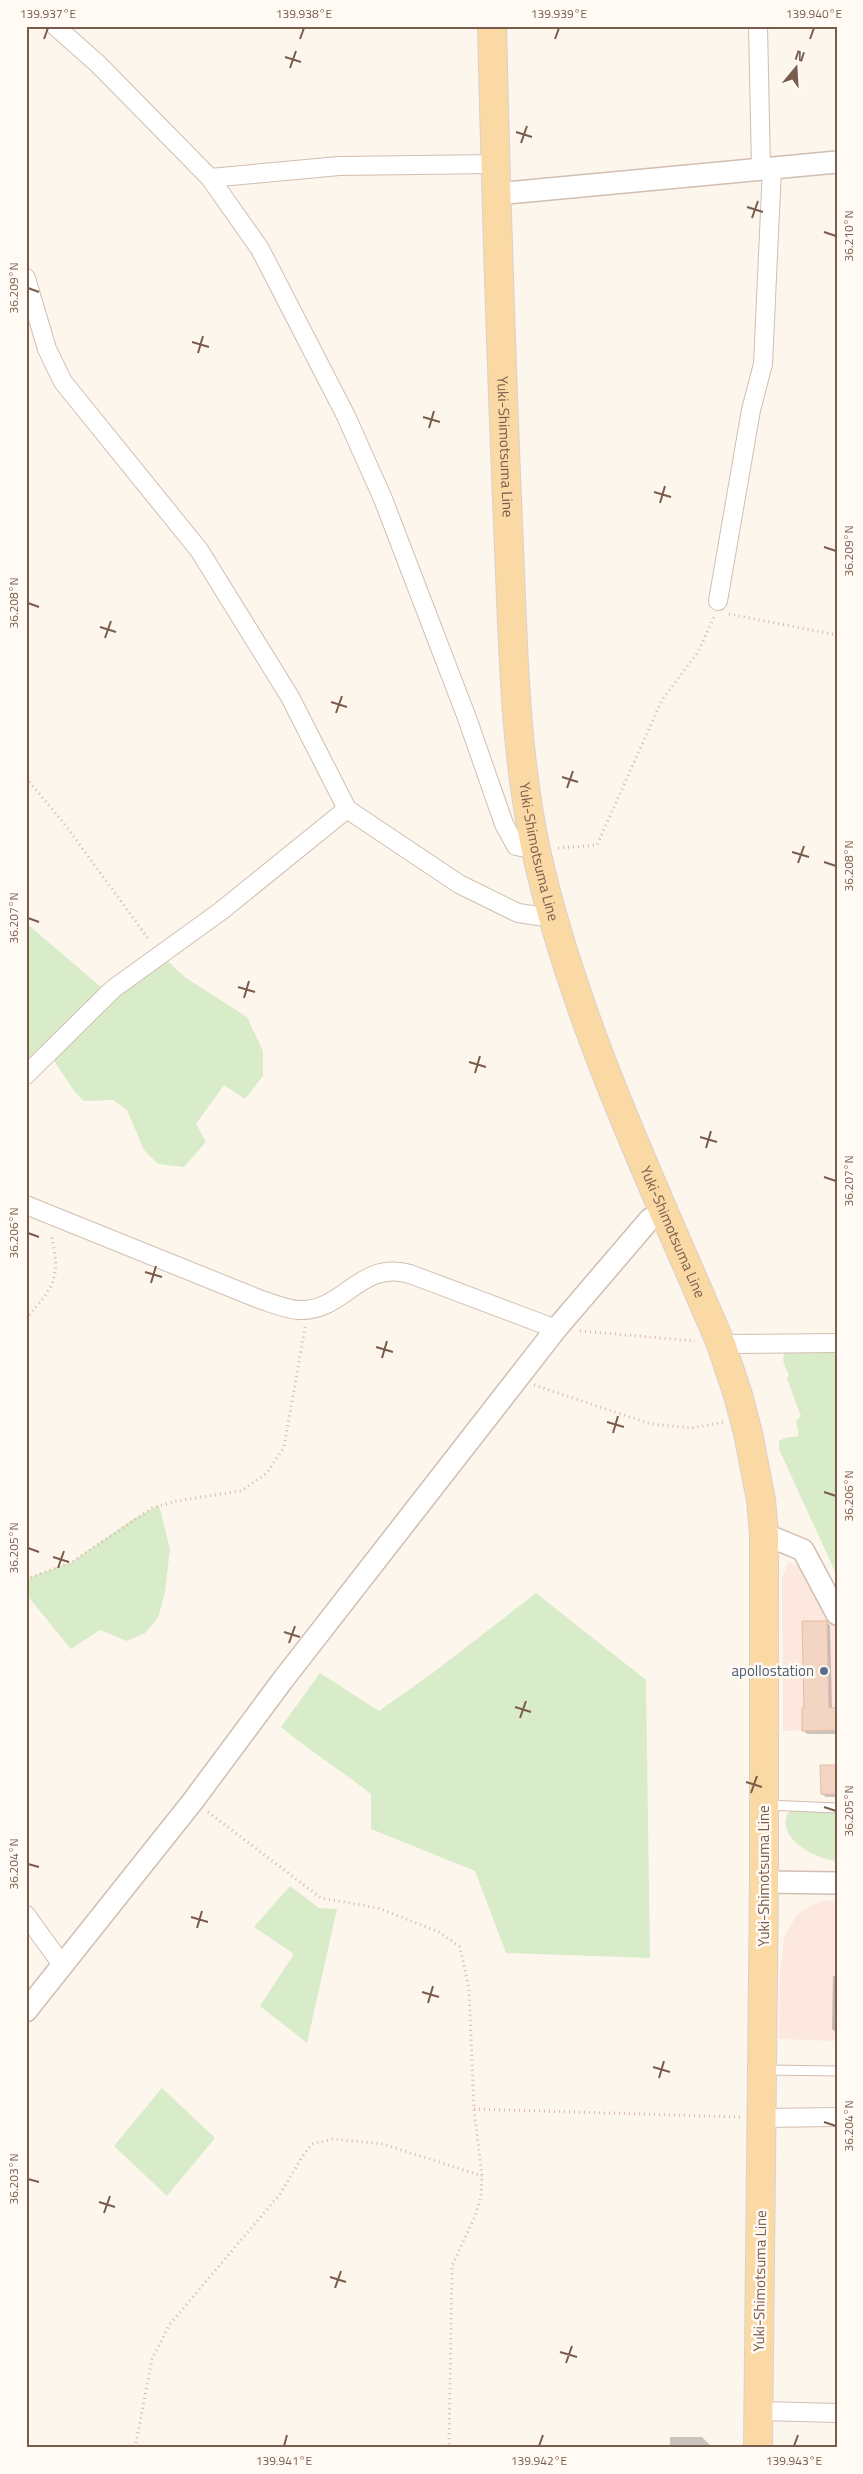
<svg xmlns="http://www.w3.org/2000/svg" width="863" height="2474" font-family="'Titillium Web',sans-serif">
<rect width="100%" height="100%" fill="#fdf6ec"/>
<g fill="#fde8e0">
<path d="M789 1562 809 1572 837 1629V1730L783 1731 782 1578Z"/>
<path d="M837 1900V2041L779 2039 780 1973 784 1937 797 1915 810 1906 821 1901Z"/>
</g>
<g fill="#d8ecc9">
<path d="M26 923 108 993 160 954 186 978 247 1017 263 1051V1076L245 1099 224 1085 196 1124 206 1142 184 1167 158 1164 144 1150 127 1110 113 1100 84 1101 74 1091 49 1053 26 1075Z"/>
<path d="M837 1338V1576L779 1449V1441L785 1438 799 1436 796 1421 801 1416 787 1379 789 1374C783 1363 780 1357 788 1347Z"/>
<path d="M159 1505 170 1549 165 1592 158 1618 145 1633 127 1641 100 1630 71 1649 26 1594V1579L72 1562 132 1520Z"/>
<path d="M536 1593 646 1680 650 1958 506 1953 475 1871 371 1829V1794C342 1771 310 1751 281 1727L320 1673 379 1711 434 1672Z"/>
<path d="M793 1810 837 1812V1861C815 1859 776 1839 788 1813Z"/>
<path d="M290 1886 319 1908 337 1909 307 2043 260 2006 294 1954 254 1927Z"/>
<path d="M162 2088 215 2138 167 2196 114 2146Z"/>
</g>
<g fill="#0003">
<path d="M827 1622 830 1626 832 1709H837V1734H807L803 1730 805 1710Z"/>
<path d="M837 1766V1797H826L822 1794Z"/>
<path d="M833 1976H837V2033L832 2029Z"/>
<path d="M670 2437H702L713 2448H670Z"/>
</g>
<g fill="#f3d5c3" stroke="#e6bba3">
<path d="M802 1621H827L829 1708H837V1730L802 1731V1708H804Z"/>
<path d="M820 1765H837V1794H821Z"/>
</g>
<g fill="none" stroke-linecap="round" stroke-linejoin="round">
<defs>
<g id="service">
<path d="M767 1805 837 1808"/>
<path d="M766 2070 837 2071"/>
</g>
<g id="minor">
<path d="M55 26 98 64 210 178 260 249 346 416 383 499 467 718 504 824 516 846 536 850"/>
<path d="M758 26 761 169"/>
<path d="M210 178 339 166 495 164"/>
<path d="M26 278 47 349 63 382 199 550 290 697 347 809 221 911 113 989 26 1075"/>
<path d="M718 601 751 410 763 364 772 168"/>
<path d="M347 809 459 884 518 913 552 918"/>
<path d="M26 1205 259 1299C272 1303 287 1310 300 1310 345 1311 359 1260 410 1274L556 1329"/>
<path d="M721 1344 837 1343"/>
<path d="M26 1915 63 1966"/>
<path d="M763 2118 837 2117"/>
<path d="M759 2411 837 2413"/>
</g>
<g id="tertiary">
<path d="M496 194 837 162"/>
<path d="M764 1534 803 1550 837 1614"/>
<path d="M764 1882 837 1883"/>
<path d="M26 2011 193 1801 282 1681 556 1329 650 1219 666 1212"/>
</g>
<g id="primary">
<path id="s1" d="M492 26C496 192 501 357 508 523 513 633 513 747 537 855 575 1023 654 1186 721 1344L738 1395 748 1433 761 1500 764 1534V1882L758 2448"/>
</g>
</defs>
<use href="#service" stroke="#d1beb0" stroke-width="11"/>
<use href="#minor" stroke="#d1beb0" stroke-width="20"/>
<use href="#tertiary" stroke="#d1beb0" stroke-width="24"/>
<use href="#primary" stroke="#dad1cd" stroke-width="30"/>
<g stroke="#d9b8a5" stroke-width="3" stroke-dasharray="1 4" stroke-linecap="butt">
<path d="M729 614 837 635"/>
<path d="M26 778 63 822 150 941"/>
<path d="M558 848 597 845 662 700 698 652 714 617"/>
<path d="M26 1319C55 1285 61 1279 51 1234"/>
<path d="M580 1331 695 1341"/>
<path d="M534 1385 651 1424 692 1428 724 1422"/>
<path d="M26 1579 72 1562 152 1508 176 1501 241 1491 267 1473 284 1447 305 1327"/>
<path d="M208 1812 321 1898 378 1908 439 1932 460 1947 469 1989 474 2109 482 2176 481 2197 475 2216 452 2266 449 2448"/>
<path d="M474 2109 740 2117"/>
<path d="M135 2448 152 2359 170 2324 280 2194 304 2154 312 2144 333 2139 383 2144 482 2176"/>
</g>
<use href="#service" stroke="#fff" stroke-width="9"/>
<use href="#minor" stroke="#fff" stroke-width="18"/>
<use href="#tertiary" stroke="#fff" stroke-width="21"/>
<use href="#primary" stroke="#fbd9a5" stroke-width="28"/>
</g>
<path fill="none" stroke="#7a5c4d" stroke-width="2" d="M44 39 48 28M300 39 304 28M555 39 559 28M810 39 814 28M285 57 301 62M290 68 296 51M516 132 532 137M521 143 527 126M747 207 763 212M752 218 758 201M824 232 836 236M28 288 39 292M192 342 209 347M198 353 203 336M423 417 440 422M429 428 434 411M654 492 671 497M660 503 665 486M824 547 836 551M28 603 39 607M100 627 116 632M105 638 111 621M331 702 347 707M336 713 342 696M562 777 578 782M567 788 573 771M792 852 809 857M824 862 836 866M798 863 804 846M28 918 39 922M238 987 255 992M244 998 249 981M469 1062 486 1067M475 1073 480 1056M700 1137 717 1142M706 1148 711 1131M824 1177 836 1181M28 1233 39 1237M145 1272 162 1277M151 1283 156 1266M376 1347 393 1352M382 1358 387 1341M607 1422 624 1427M613 1433 618 1416M824 1492 836 1496M28 1548 39 1552M53 1557 69 1562M58 1568 64 1551M284 1632 300 1637M289 1643 295 1626M515 1707 531 1712M520 1718 526 1701M746 1782 762 1787M751 1793 757 1776M824 1807 836 1811M28 1864 39 1867M191 1917 208 1922M197 1928 202 1911M422 1992 439 1997M428 2003 433 1986M653 2067 670 2072M659 2078 664 2061M824 2122 836 2126M28 2179 39 2182M99 2202 115 2207M104 2213 110 2196M330 2277 346 2282M335 2288 341 2271M560 2352 577 2357M566 2363 572 2346M284 2446 287 2435M539 2446 543 2435M794 2446 798 2435"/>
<circle fill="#5c6f8a" stroke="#fffaf3" stroke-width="2" cx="824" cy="1671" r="5"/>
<g text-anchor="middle" stroke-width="5" stroke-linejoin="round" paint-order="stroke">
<g font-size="15" fill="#7a5c4d" stroke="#fffaf3">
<text dy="5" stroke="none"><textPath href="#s1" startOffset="421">Yuki-Shimotsuma Line</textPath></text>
<text dy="5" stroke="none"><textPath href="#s1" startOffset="828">Yuki-Shimotsuma Line</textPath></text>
<text dy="5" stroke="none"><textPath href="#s1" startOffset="1232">Yuki-Shimotsuma Line</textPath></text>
<text transform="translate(764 1876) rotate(-90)" y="5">Yuki-Shimotsuma Line</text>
<text transform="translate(760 2281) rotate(-89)" y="5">Yuki-Shimotsuma Line</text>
</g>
<g font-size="15" fill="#4e5e75" stroke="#fffaf3" text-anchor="end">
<text x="814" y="1676">apollostation</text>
</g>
</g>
<rect width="863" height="2474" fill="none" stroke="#fffaf3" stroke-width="55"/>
<g transform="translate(796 68) rotate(18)" stroke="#fffaf3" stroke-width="4" paint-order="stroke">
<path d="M0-4L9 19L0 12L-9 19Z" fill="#7a5c4d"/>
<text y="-8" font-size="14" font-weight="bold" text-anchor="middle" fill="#7a5c4d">N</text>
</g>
<rect x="28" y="28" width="808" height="2418" fill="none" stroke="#7a5c4d" stroke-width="2"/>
<g font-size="12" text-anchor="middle" fill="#7a5c4d">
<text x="48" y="18">139.937°E</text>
<text x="304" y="18">139.938°E</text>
<text x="559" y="18">139.939°E</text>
<text x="814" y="18">139.940°E</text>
<text transform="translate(849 236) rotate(-90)" y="4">36.210°N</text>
<text transform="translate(14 288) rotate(-90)" y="4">36.209°N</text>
<text transform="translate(849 551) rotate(-90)" y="4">36.209°N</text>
<text transform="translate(14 603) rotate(-90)" y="4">36.208°N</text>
<text transform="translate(849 866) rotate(-90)" y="4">36.208°N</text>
<text transform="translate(14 918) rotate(-90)" y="4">36.207°N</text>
<text transform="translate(849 1181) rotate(-90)" y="4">36.207°N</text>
<text transform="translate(14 1233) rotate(-90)" y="4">36.206°N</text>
<text transform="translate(849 1496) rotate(-90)" y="4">36.206°N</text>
<text transform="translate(14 1548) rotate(-90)" y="4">36.205°N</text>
<text transform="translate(849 1811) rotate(-90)" y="4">36.205°N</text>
<text transform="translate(14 1864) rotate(-90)" y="4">36.204°N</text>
<text transform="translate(849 2126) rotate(-90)" y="4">36.204°N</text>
<text transform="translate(14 2179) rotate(-90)" y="4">36.203°N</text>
<text x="284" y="2465">139.941°E</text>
<text x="539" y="2465">139.942°E</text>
<text x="794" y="2465">139.943°E</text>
</g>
</svg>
